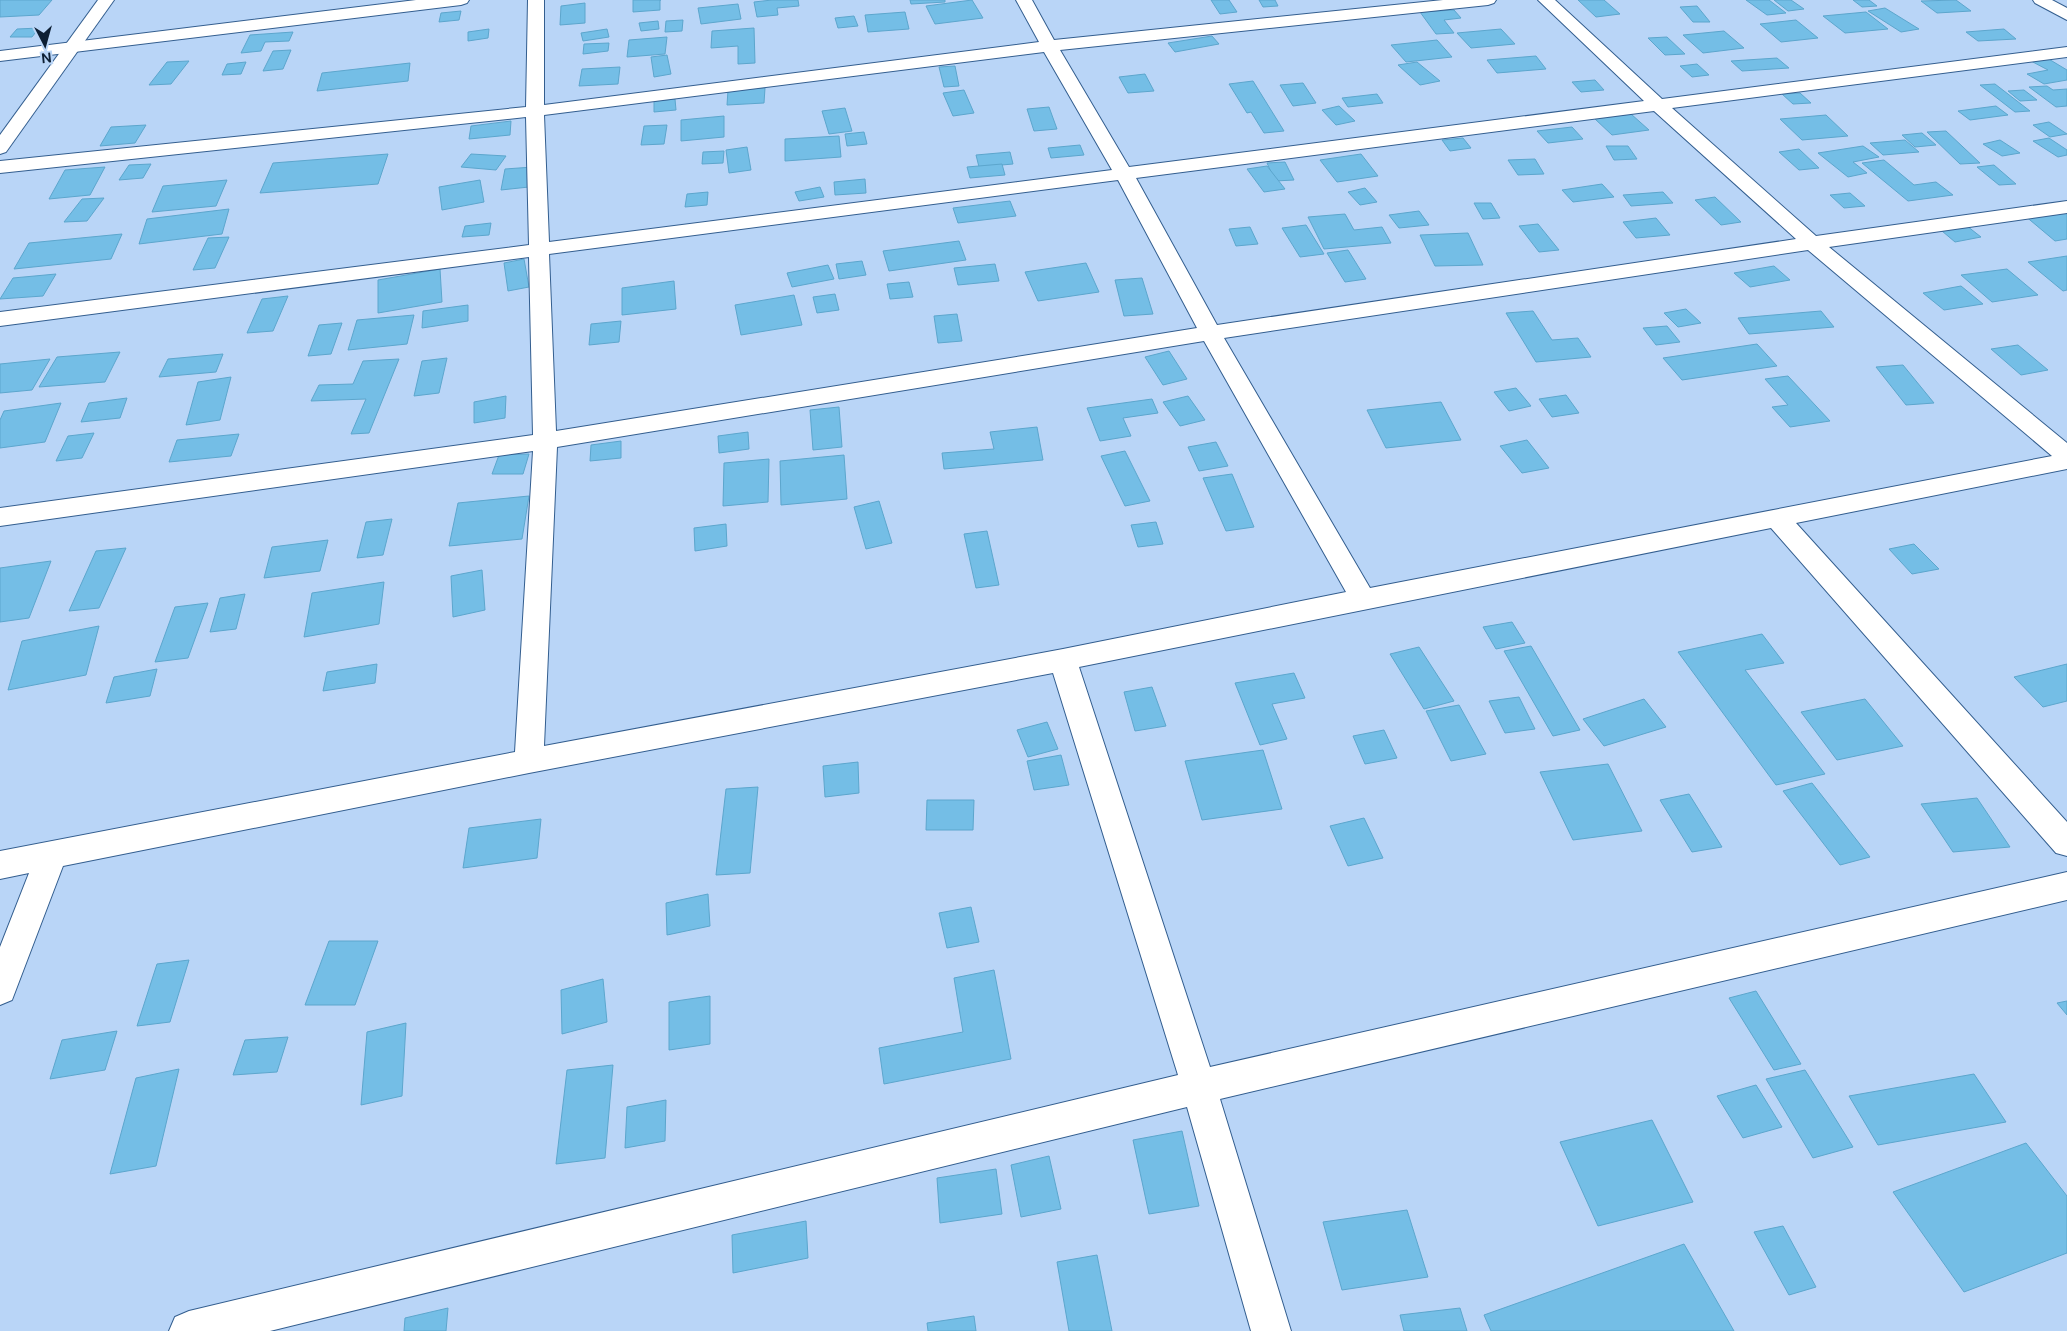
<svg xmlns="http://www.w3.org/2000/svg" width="2067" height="1331" font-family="'DM Sans',sans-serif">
<rect width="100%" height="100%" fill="#b9d5f7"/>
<g fill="#74bee6" stroke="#5ca6cd">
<path d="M0 0H52L39 15 0 17Z"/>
<path d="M633 0H661H660V10L633 12Z"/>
<path d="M772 0H798L799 6 777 8 778 15 757 17 754 2Z"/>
<path d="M910 0H945V2L911 4Z"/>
<path d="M972 0 983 18 935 24 926 6Z"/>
<path d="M1211 0H1229L1237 12 1220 14Z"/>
<path d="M1259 0H1275L1278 6 1263 7Z"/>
<path d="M1578 0H1604L1620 14 1596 17Z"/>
<path d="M1746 0H1769L1786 13 1767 15Z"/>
<path d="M1774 0H1791L1804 9 1788 11Z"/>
<path d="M1853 0H1869L1877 6 1862 7Z"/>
<path d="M1956 0 1971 11 1937 13 1921 1Z"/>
<path d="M585 3V23L560 25 561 6Z"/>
<path d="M738 4 741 19 701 24 698 8Z"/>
<path d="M1697 6 1710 22H1693L1680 7Z"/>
<path d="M1885 8 1919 29 1901 32 1868 11Z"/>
<path d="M1454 10 1461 18 1444 20 1454 33 1436 34 1420 12Z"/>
<path d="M461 11 459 20 439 22 441 13Z"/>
<path d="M905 12 909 29 868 32 865 15Z"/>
<path d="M1866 12 1888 29 1845 33 1823 16Z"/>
<path d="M854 16 858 26 838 28 835 18Z"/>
<path d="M683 20 682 31 665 32 666 21Z"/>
<path d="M1796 20 1818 38 1781 42 1760 24Z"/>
<path d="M658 21 659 29 641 31 639 23Z"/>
<path d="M39 28 32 37H10L17 29Z"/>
<path d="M754 28 755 63 738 64V46L711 48 712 31Z"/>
<path d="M489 29 488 38 468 41V32Z"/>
<path d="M607 29 609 37 583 41 581 33Z"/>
<path d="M1501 29 1515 44 1471 48 1457 33Z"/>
<path d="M2004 29 2016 39 1978 41 1966 32Z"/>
<path d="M1724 31 1744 48 1703 53 1683 35Z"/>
<path d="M293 32 289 41 265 42 261 51 241 53 250 35Z"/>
<path d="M1212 36 1219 44 1175 52 1168 43Z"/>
<path d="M667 37 665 54 627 57 629 40Z"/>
<path d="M1667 37 1685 54 1665 55 1648 38Z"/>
<path d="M1437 40 1452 57 1406 62 1391 45Z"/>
<path d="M609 43 608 51 583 54 584 44Z"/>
<path d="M291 50 283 69 263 71 273 51Z"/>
<path d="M667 55 671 74 654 77 651 57Z"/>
<path d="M1536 56 1546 69 1497 73 1487 60Z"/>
<path d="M1777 58 1789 68 1742 71 1731 61Z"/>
<path d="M2047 58 2067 70V80L2044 84 2027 74 2048 70 2031 61Z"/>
<path d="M189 61 171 84 149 85 167 62Z"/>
<path d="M246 62 241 74 222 75 227 64Z"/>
<path d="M1417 62 1440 81 1420 85 1398 65Z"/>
<path d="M410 63 408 81 317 91 322 73Z"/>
<path d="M1697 64 1709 75 1692 77 1680 66Z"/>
<path d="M955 66 959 86 944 87 939 67Z"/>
<path d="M620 67 618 84 579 86 582 69Z"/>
<path d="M1145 74 1154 91 1128 93 1119 77Z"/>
<path d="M1595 80 1604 90 1581 92 1572 82Z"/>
<path d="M1253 81 1284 131 1264 133 1251 112 1247 113 1229 84Z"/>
<path d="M1303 83 1316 103 1293 106 1280 85Z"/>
<path d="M1995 84 2030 111 2015 112 1980 85Z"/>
<path d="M2047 86 2053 90 2067 89V106L2056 107 2029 87Z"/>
<path d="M765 88 764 103 727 105 728 90Z"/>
<path d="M964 90 974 113 953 116 943 93Z"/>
<path d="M2024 90 2037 100 2020 101 2008 91Z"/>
<path d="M1800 93 1811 103 1793 104 1782 94Z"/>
<path d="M1377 94 1383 103 1348 107 1342 98Z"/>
<path d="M675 99 676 110 654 112V101Z"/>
<path d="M1339 106 1355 121 1336 125 1322 110Z"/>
<path d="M1996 106 2008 115 1970 120 1958 111Z"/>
<path d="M1049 107 1057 129 1034 131 1027 109Z"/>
<path d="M845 108 852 131 829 134 822 111Z"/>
<path d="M1631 114 1649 130 1612 135 1595 119Z"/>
<path d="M1826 115 1848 136 1802 140 1780 119Z"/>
<path d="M724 116V137L681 141V120Z"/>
<path d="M511 121 510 135 469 139 471 126Z"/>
<path d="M2049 122 2067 134 2050 137 2033 125Z"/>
<path d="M146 125 135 143 100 146 111 127Z"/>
<path d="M667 125 664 144 641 145 644 126Z"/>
<path d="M1572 127 1583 139 1548 143 1537 131Z"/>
<path d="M1946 131 1980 163 1960 164 1927 132Z"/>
<path d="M864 132 867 144 847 146 845 134Z"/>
<path d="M1922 133 1936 145 1915 147 1902 135Z"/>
<path d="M839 136 841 157 785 161V139Z"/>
<path d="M1463 138 1471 148 1450 151 1442 140Z"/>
<path d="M2049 138 2067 150V155L2058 157 2033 141Z"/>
<path d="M1905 140 1919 152 1883 155 1870 143Z"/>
<path d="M2000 140 2020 153 2002 156 1983 144Z"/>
<path d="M1080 145 1084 155 1051 158 1048 148Z"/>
<path d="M1606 146H1628L1637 159 1614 160Z"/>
<path d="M1863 146 1879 157 1853 162 1867 173 1848 177 1818 153Z"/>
<path d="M747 147 751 170 729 173 726 150Z"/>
<path d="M1799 149 1819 168 1799 170 1779 152Z"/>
<path d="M724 151 723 163 702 164 703 152Z"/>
<path d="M1010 152 1013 164 979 167 976 155Z"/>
<path d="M388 154 378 184 260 193 273 163Z"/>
<path d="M471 154 506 156 496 170 461 167Z"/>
<path d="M1361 154 1378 176 1337 182 1320 160Z"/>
<path d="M1535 159 1544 174 1518 175 1508 160Z"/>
<path d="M1884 160 1914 185 1936 182 1953 195 1908 201 1862 163Z"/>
<path d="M1285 162 1294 180 1275 181 1267 163Z"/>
<path d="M151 164 143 178 119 180 129 165Z"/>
<path d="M1002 164 1005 175 970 178 967 167Z"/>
<path d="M1994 165 2016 184 1999 185 1977 167Z"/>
<path d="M1267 166 1285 189 1264 192 1247 169Z"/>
<path d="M105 167 90 195 49 199 65 170Z"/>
<path d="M533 167 529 187 501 190 505 169Z"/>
<path d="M865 179 866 193 835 195 834 182Z"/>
<path d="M227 180 216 206 152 212 163 186Z"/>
<path d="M480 180 484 202 442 210 439 187Z"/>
<path d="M1602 184 1614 197 1573 202 1562 190Z"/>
<path d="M820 187 824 197 799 201 795 192Z"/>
<path d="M1365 188 1377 202 1360 205 1348 192Z"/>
<path d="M708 192 707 205 685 207 687 194Z"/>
<path d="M1663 192 1673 203 1631 206 1623 195Z"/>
<path d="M1850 193 1865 206 1844 208 1830 195Z"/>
<path d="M1715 197 1741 222 1721 225 1695 200Z"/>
<path d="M104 198 87 221 64 222 82 199Z"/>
<path d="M1010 201 1016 216 958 223 953 208Z"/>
<path d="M1474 203H1491L1500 218 1483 219Z"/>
<path d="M229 209 222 234 139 244 147 219Z"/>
<path d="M1419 211 1429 225 1399 228 1389 215Z"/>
<path d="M2067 211V239L2055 241 2024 215Z"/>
<path d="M1345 214 1354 230 1382 227 1391 243 1324 249 1308 217Z"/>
<path d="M1656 218 1670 235 1636 238 1623 222Z"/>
<path d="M491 223 489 235 462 237 465 226Z"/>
<path d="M1538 224 1559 250 1539 252 1519 226Z"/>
<path d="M1306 225 1324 254 1300 257 1282 228Z"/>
<path d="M1967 226 1981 237 1955 242 1942 231Z"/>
<path d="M1250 227 1258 244 1236 246 1229 229Z"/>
<path d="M1468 233 1483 265 1435 266 1420 235Z"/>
<path d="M122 234 111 259 14 269 29 243Z"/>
<path d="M229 237 215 268 193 270 208 238Z"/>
<path d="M959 241 966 260 889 271 883 251Z"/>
<path d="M1348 250 1366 279 1345 282 1327 253Z"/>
<path d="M2067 256V290L2063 291 2028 262Z"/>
<path d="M524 259 529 287 508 291 504 263Z"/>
<path d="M862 261 866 275 839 279 836 264Z"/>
<path d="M1086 263 1099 292 1038 301 1025 272Z"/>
<path d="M995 264 999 281 958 285 954 268Z"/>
<path d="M828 265 834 279 792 287 787 273Z"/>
<path d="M1774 266 1790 280 1750 287 1734 273Z"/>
<path d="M440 269 442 302 378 313V280Z"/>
<path d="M2007 269 2038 295 1992 302 1961 275Z"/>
<path d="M56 274 43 296 0 299 13 278Z"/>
<path d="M1142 278 1153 314 1124 316 1115 280Z"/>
<path d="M674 281 676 309 622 315V288Z"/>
<path d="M909 282 913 297 890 299 887 284Z"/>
<path d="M1961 286 1983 304 1944 310 1923 293Z"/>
<path d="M835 294 839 310 817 313 813 297Z"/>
<path d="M794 295 802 325 741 335 735 305Z"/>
<path d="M288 296 273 331 247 333 262 299Z"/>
<path d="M468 305V321L422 328 423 311Z"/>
<path d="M1686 309 1701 323 1678 327 1664 313Z"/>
<path d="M1533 311 1552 340 1578 338 1591 357 1536 362 1506 313Z"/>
<path d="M1821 311 1834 327 1749 334 1738 318Z"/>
<path d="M957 314 962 341 938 343 934 316Z"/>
<path d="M414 315 407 344 348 350 357 320Z"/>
<path d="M621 321 619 342 589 345 591 324Z"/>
<path d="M342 323 331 354 308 356 319 325Z"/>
<path d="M1667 326 1680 342 1656 345 1643 328Z"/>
<path d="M1757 344 1777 366 1682 380 1663 358Z"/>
<path d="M2018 345 2048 370 2021 375 1991 349Z"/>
<path d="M1169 351 1187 379 1163 385 1145 357Z"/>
<path d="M120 352 105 382 39 387 57 357Z"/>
<path d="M223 354 216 372 159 377 168 359Z"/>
<path d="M447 358 439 393 414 396 422 361Z"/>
<path d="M50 359 32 390 0 393V364Z"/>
<path d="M399 359 369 433 351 434 366 399 311 401 319 385 353 384 363 361Z"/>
<path d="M1903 365 1934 403 1906 405 1876 367Z"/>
<path d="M1788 376 1830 421 1790 427 1772 407 1788 405 1765 379Z"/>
<path d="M231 377 220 420 186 425 198 382Z"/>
<path d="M1516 388 1531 406 1509 411 1494 392Z"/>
<path d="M1566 395 1579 413 1552 417 1539 399Z"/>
<path d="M506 396 505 418 474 423V402Z"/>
<path d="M1188 396 1205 420 1180 426 1163 402Z"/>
<path d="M127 398 120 418 81 422 89 403Z"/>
<path d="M1152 399 1158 413 1123 418 1131 436 1100 441 1087 408Z"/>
<path d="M1441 402 1461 440 1386 448 1367 410Z"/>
<path d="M61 403 45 442 0 448V420L4 411Z"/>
<path d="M839 407 842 447 813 450 810 410Z"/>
<path d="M1037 427 1043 460 944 469 942 453 994 449 990 432Z"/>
<path d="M748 432 749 449 719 453 718 436Z"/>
<path d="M94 433 82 458 56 461 68 436Z"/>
<path d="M239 434 231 456 169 462 177 440Z"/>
<path d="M1527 440 1549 468 1522 473 1500 446Z"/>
<path d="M621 441V458L590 461 591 445Z"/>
<path d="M1216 442 1228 466 1199 471 1188 447Z"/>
<path d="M1125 451 1150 501 1125 506 1101 456Z"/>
<path d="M529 454 523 474H492L499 455Z"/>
<path d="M844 455 847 499 781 505 780 461Z"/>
<path d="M769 459 768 502 723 506 724 463Z"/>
<path d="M1232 474 1254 527 1226 531 1203 478Z"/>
<path d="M529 496 522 539 449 546 458 503Z"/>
<path d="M879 501 892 543 866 549 854 507Z"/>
<path d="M392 519 383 555 357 558 366 522Z"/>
<path d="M1156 522 1163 544 1138 547 1131 525Z"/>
<path d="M726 524 727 546 695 551 694 528Z"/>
<path d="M987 531 999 585 976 588 964 534Z"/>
<path d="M328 540 320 571 264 578 272 547Z"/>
<path d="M1914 544 1939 569 1912 574 1889 549Z"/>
<path d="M126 548 99 608 69 611 96 551Z"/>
<path d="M51 561 29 618 0 622V568Z"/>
<path d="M482 570 485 610 453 617 451 576Z"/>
<path d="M384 582 379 624 304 637 312 593Z"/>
<path d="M245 594 236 629 210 632 220 598Z"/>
<path d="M208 603 188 658 155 662 175 607Z"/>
<path d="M1512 622 1525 643 1496 649 1483 627Z"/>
<path d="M99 626 86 675 8 690 22 641Z"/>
<path d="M1762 634 1784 663 1745 670 1825 774 1776 785 1678 652Z"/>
<path d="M1531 646 1580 730 1553 736 1504 651Z"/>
<path d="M1419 647 1454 701 1424 709 1390 654Z"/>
<path d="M377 664 375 683 323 691 327 672Z"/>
<path d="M2067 664V701L2043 707 2014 677Z"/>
<path d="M157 669 150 696 106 703 114 677Z"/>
<path d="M1294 673 1305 698 1272 704 1287 739 1260 745 1235 683Z"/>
<path d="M1152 687 1166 726 1135 731 1124 692Z"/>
<path d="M1519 697 1535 729 1505 733 1489 701Z"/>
<path d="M1644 699 1666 727 1604 746 1583 719Z"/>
<path d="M1865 699 1903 746 1837 760 1801 712Z"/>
<path d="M1459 705 1486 754 1451 761 1426 711Z"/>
<path d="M1047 722 1058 749 1028 757 1017 730Z"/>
<path d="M1384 730 1397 758 1365 764 1353 736Z"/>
<path d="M1263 750 1282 809 1202 820 1185 761Z"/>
<path d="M1061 755 1069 785 1034 790 1027 761Z"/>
<path d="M858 762 859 793 825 797 823 766Z"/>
<path d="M1608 764 1642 831 1573 840 1540 772Z"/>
<path d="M1812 783 1870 857 1840 865 1783 791Z"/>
<path d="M758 787 750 873 716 875 726 789Z"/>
<path d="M1689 794 1722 847 1692 852 1660 800Z"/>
<path d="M1977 798 2010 847 1953 852 1921 804Z"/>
<path d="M927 800H974L973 830H926Z"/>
<path d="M1364 818 1383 858 1348 866 1330 826Z"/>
<path d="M541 819 537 858 463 868 469 828Z"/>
<path d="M708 894 710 926 667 935 666 903Z"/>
<path d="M971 907 979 942 947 948 939 913Z"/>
<path d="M329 941H378L355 1005H305Z"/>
<path d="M189 960 170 1022 137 1026 157 964Z"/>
<path d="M994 970 1011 1059 884 1084 879 1048 963 1032 954 978Z"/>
<path d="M603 979 607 1022 562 1034 561 990Z"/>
<path d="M1756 991 1801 1064 1774 1070 1729 998Z"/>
<path d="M710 996V1044L669 1050V1002Z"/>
<path d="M2067 1001V1015L2057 1003Z"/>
<path d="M406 1023 402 1096 361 1105 367 1032Z"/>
<path d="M117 1031 105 1070 50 1079 62 1040Z"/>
<path d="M288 1037 277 1072 233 1075 245 1040Z"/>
<path d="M613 1065 605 1158 556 1164 567 1070Z"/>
<path d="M179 1069 156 1166 110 1174 136 1078Z"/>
<path d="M1805 1070 1853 1147 1813 1158 1766 1079Z"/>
<path d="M1974 1074 2006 1122 1878 1145 1849 1096Z"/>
<path d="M1756 1085 1782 1127 1743 1138 1717 1096Z"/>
<path d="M666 1100 665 1141 625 1148 627 1107Z"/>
<path d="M1652 1120 1693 1202 1598 1226 1560 1142Z"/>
<path d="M1182 1131 1199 1206 1149 1214 1133 1140Z"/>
<path d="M2026 1143 2067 1196V1253L1964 1292 1893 1192Z"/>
<path d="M1049 1156 1061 1209 1021 1217 1011 1165Z"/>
<path d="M996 1169 1002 1214 940 1223 937 1178Z"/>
<path d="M1407 1210 1428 1277 1342 1290 1323 1222Z"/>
<path d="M806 1221 808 1258 733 1273 732 1235Z"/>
<path d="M1783 1226 1816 1287 1789 1295 1754 1232Z"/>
<path d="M1684 1244 1734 1331H1491L1484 1315Z"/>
<path d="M1097 1255 1112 1331H1069L1057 1262Z"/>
<path d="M448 1308 446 1331H404L405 1318Z"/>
<path d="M1460 1308 1467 1331H1404L1400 1315Z"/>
<path d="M974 1316 976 1331H928L927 1323Z"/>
</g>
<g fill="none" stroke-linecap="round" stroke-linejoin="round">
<defs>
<g id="minor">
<path d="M416 0H469L467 3 461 5 0 61V51Z"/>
<path d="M528 0H544V105L1039 42 1016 0H1032L1054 40 1443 0H1496L1494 3 1488 5 1060 50 1129 167 1644 101 1538 0H1555L1662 99 2067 47V57L1672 108 1816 236 2067 201V213L1829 247 2067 443V469L1796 523 2067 822V856L2056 853 1771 528 1079 667 1210 1067 2067 872V900L1220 1099 1291 1331H1251L1187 1107 270 1331H169L175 1317 189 1311 1178 1075 1053 673 529 773 63 866 12 1000 0 1005V947L29 873 0 879V851L515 752 533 451 0 526V508L533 435 529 257 0 326V312L529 245 526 117 0 173V161L526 107ZM1044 52 1112 170 549 242 544 115ZM1654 111 1796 239 1217 325 1136 178ZM1118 180 1197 328 556 431 549 254ZM1808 250 2052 456 1370 588 1224 338ZM1204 341 1346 592 1063 649 544 746 557 447Z"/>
<path d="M2033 0H2052L2067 8V20L2035 3Z"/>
</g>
<path id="tertiary" d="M98 0H114L6 152 0 154V135Z"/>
</defs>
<use href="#minor" stroke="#335e8f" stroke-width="2"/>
<use href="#tertiary" stroke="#335e8f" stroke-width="2"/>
<use href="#minor" fill="#fff" fill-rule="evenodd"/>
<use href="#tertiary" fill="#fff" fill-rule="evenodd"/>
</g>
<g transform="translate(45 45) rotate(174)" stroke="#b9d5f7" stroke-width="4" paint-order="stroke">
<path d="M0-4L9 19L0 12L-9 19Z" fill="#0d1f34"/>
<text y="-8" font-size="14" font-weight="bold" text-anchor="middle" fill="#0d1f34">N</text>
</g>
</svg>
